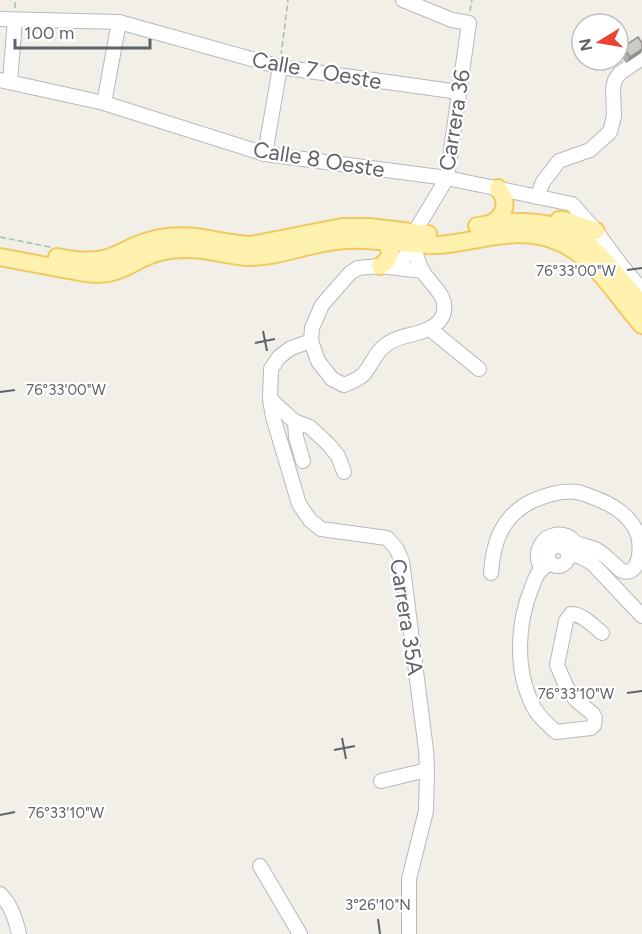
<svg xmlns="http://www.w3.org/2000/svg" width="642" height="934" font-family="Figtree,sans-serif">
<rect width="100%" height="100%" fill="#f1efe8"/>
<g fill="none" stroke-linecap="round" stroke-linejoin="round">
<defs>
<g id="minor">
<path d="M0 19 119 22 280 67 459 92"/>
<path d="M0 80 104 103 265 154 447 178 572 204 596 231 621 265 642 290"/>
<path d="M10 81 15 20"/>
<path d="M104 103 119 22"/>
<path d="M265 154 280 67"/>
<path d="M537 197 543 182 559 161 590 150 610 132 614 116 613 88 615 80 620 73 642 58"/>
<path d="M412 244C416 253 418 262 422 270 430 285 450 296 443 315 441 320 436 325 430 328 417 336 400 334 387 344 376 351 372 364 364 374 359 379 351 382 344 385L332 379 318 361 311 341 312 328 322 305 350 273 358 268 380 266 423 271"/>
<path d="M387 266 395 264 406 256 410 250 417 228 447 178 469 23 452 20 403 0"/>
<path d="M430 329 479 369"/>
<path d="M311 341 291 348 279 357 271 369 270 399 273 417 299 504 310 520 321 529 387 538 396 548 402 561 426 750 427 770 426 811 409 879V934"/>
<path d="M270 399 294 421 310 427 329 445 338 456 344 472"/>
<path d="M295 422 296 437 303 461"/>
<circle cx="558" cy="556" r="10"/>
<path d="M569 555H574L581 557 592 563 642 616"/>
<path d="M550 562C547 565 543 568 540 571 536 575 534 582 532 587 517 623 515 669 532 704 537 715 547 724 556 732L591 728 594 725 595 718 593 714 575 699 566 686 557 665 566 621 571 614C583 614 593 626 602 633"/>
<path d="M491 573C493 542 502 516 532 501 546 495 562 490 577 492 583 493 589 496 595 498 613 505 628 514 637 532 642 544 641 577 622 571 613 564 606 555 597 550 591 547 585 546 579 544 574 543 572 538 567 536 557 532 544 536 540 547 536 554 538 562 542 569"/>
<path d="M381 781 427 770"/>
<path d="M260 866 300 934"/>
<path d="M0 894C11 904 16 920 19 934"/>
</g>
<g id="major">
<path d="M559 220H564L596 231"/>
<path d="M490 224C506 216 509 202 498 188"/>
<path d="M477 226C512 220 557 218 586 242 607 260 624 284 642 305"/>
<path d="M0 257C21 261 42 265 63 269 78 271 93 276 108 273 120 271 130 265 141 259 155 252 170 249 185 249 207 248 227 256 248 257 282 257 314 241 347 240 378 238 407 246 438 245 480 242 516 224 559 242 596 258 616 296 642 325"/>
<path d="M57 257C72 260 91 263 107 258 118 255 127 249 137 245 147 241 157 238 168 237 196 233 223 244 251 245L342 227H369L428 234"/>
<path d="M380 266C391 260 393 250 385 241"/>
</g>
</defs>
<use href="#minor" stroke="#b5b8bc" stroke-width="16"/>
<use href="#major" stroke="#f2c960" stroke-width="20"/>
<g stroke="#9cc7a9" stroke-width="1.5" stroke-dasharray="6 3" stroke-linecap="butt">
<path d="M15 8V0"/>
<path d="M470 11 472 0"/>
<path d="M281 56 288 0"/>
<path d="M0 237 50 247"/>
</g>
<use href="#minor" stroke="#fff" stroke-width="14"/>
<use href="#major" stroke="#fff2af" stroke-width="16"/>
</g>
<path fill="#afaea9" d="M642 43V51L641 53 626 63 619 53 623 47Z"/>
<path fill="#8f8d8a" d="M642 49 641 53 626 63 630 57Z"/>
<path fill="#cccac5" stroke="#8f8d8a" stroke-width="1.5" d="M638 37 642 43V49L630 57 623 47Z"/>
<path fill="none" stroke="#5f6368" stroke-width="2" d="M627 270 642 268M263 331 267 351M255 343 275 339M0 392 15 390M627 693 642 691M342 738 346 759M334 750 355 746M0 815 15 812M378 919 380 934"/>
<g text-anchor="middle" stroke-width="4.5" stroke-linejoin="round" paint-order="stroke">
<g font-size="22" fill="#5f6368" stroke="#fff">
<text transform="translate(317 70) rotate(10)" y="8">Calle 7 Oeste</text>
<text transform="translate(454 120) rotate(-81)" y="8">Carrera 36</text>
<text transform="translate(319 159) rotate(9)" y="8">Calle 8 Oeste</text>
<text transform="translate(407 617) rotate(81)" y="8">Carrera 35A</text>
</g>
</g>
<g font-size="15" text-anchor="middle" fill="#5f6368" stroke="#fff" stroke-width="4.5" stroke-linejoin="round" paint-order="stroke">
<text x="576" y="276">76°33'00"W</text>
<text x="66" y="395">76°33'00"W</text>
<text x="576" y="699">76°33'10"W</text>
<text x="66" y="818">76°33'10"W</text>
<text x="378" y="910">3°26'10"N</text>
</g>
<g transform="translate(600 42) rotate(259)"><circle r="28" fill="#ffffff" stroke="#bfc1c3" stroke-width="1.5"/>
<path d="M0-4.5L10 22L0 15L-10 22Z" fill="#ea4335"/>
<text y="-9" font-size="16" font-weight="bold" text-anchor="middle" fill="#5f6368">N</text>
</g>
<path d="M15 39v9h135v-9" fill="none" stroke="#5f6368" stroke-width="3"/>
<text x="24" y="39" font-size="18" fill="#5f6368" stroke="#ffffff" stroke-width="4.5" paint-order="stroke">100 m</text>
</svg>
